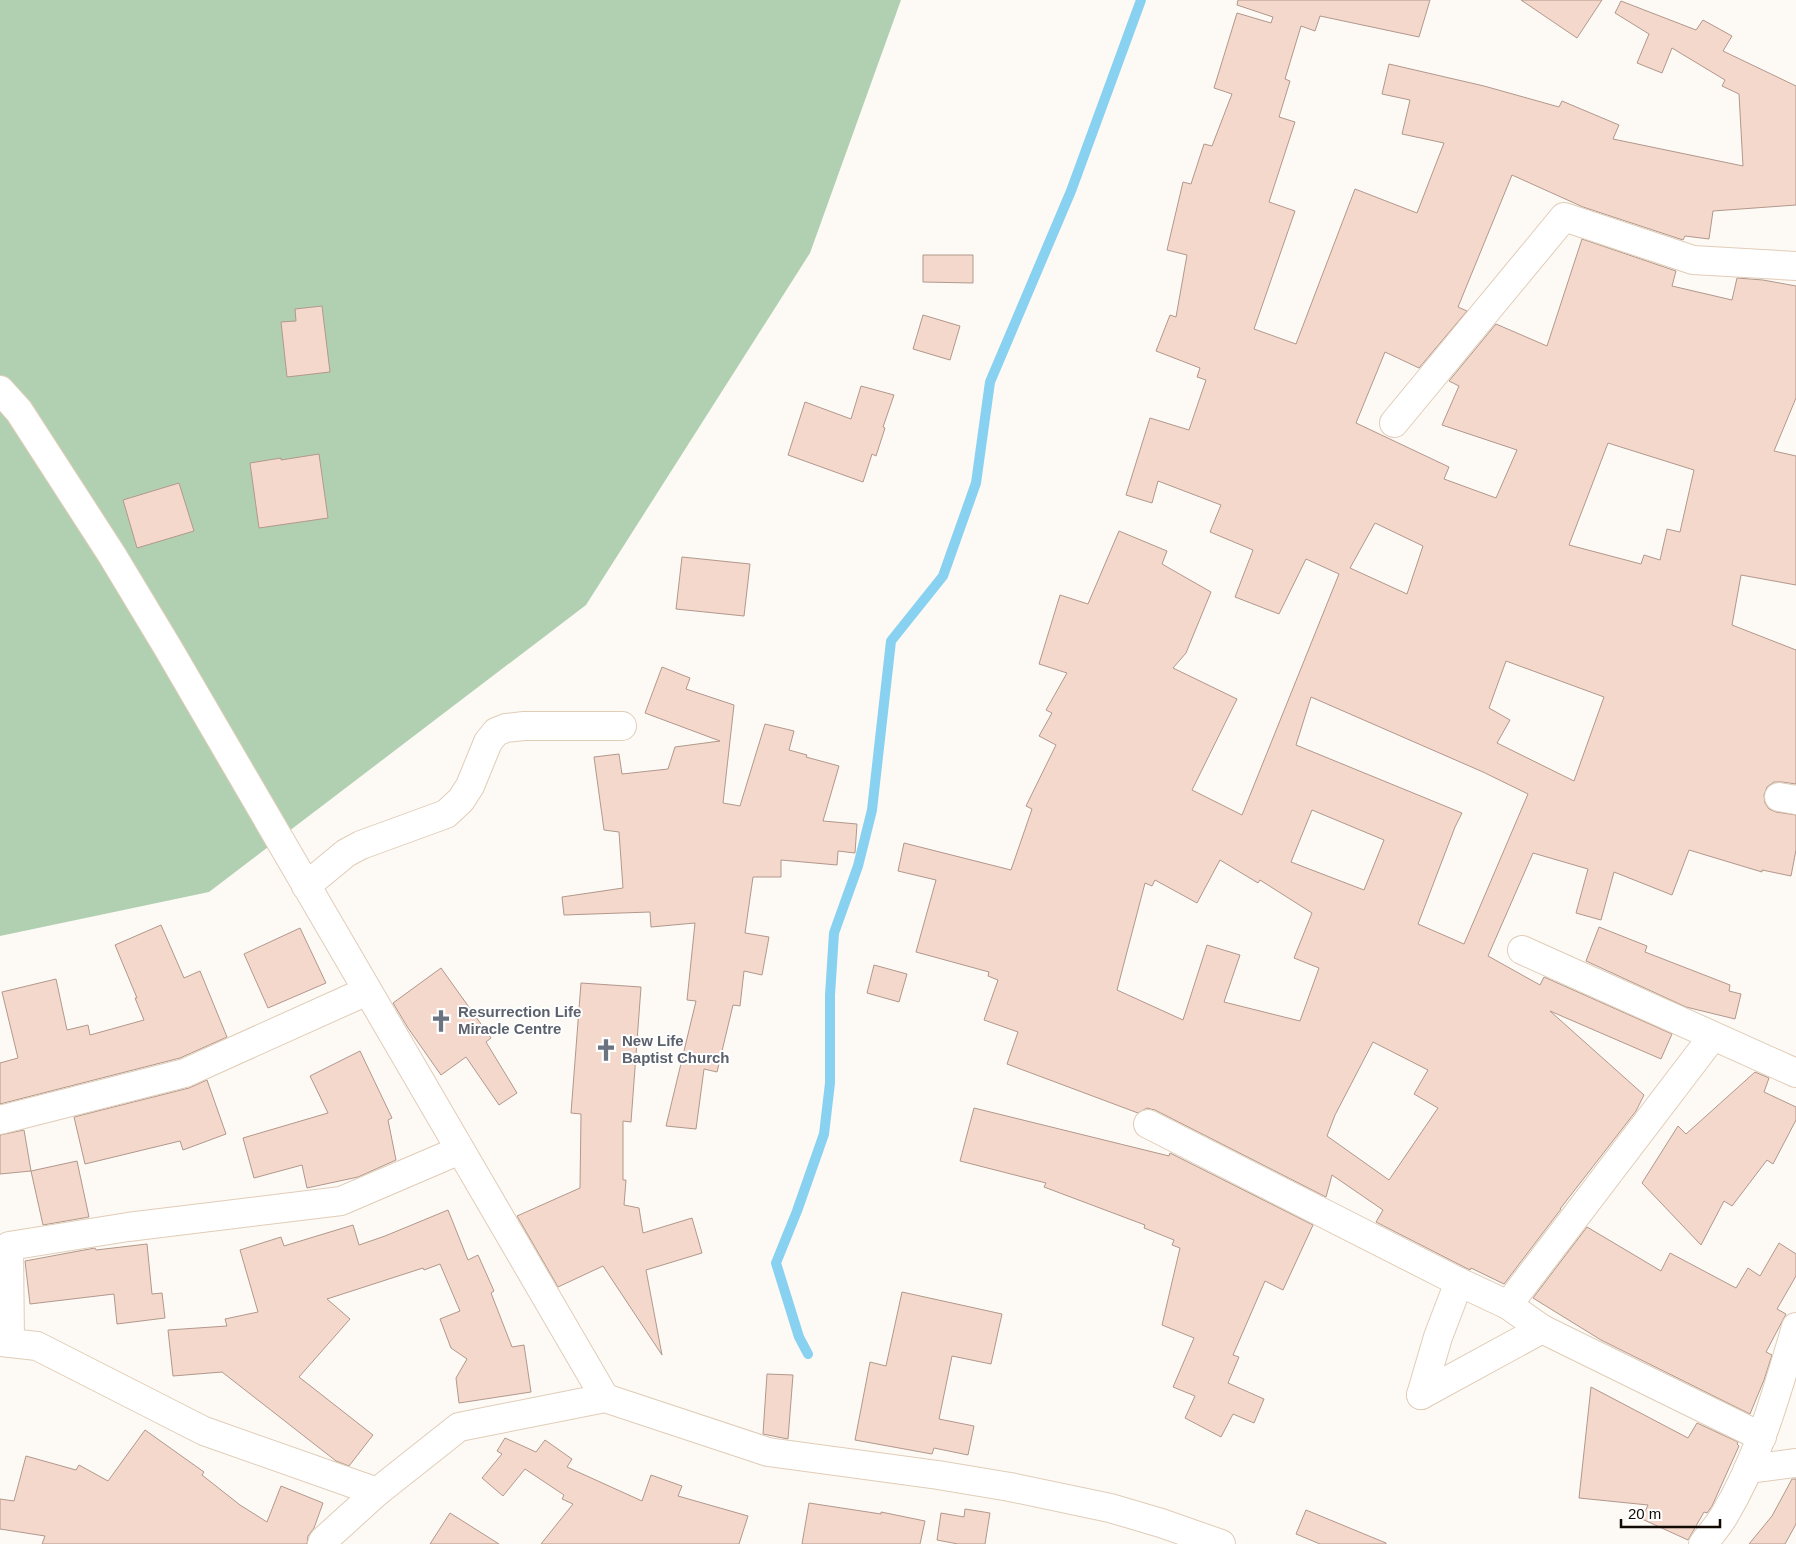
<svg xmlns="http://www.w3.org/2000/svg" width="1796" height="1544" font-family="Arial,sans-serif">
<rect width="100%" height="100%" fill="#fdf9f4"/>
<path fill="#b1d0b2" d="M0 0H901L810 253 586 605 209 892 0 936Z"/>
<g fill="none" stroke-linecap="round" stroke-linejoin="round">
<path stroke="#88d1f1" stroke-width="10" d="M808 1354 799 1337 776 1263 797 1211 824 1134 830 1083V995L834 933 858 866 872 810 891 641 943 576 976 483 990 382 1071 191 1141 0"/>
</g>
<g fill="#f3d8cb" stroke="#b2988c" fill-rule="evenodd">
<path d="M1238 0H1430L1419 37 1320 16 1315 31 1301 26 1285 79 1290 81 1279 117 1295 122 1269 202 1295 211 1254 329 1296 344 1355 189 1417 213 1444 143 1402 134 1410 100 1382 94 1389 64 1484 86 1559 107 1562 101 1619 125 1613 139 1743 166 1739 94 1722 86 1725 80 1672 48 1662 73 1637 63 1649 34 1615 13 1621 1 1696 30 1703 20 1732 36 1723 51 1796 86V205L1713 211 1709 239 1685 236 1683 240 1583 207 1512 175 1458 307 1467 311 1419 368 1385 352 1356 423 1449 467 1444 479 1496 498 1517 450 1442 425 1459 386 1449 381 1496 324 1547 346 1582 239 1676 271 1672 286 1732 300 1737 278 1763 280 1796 286V398L1774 451 1796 456V585L1741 575 1732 625 1796 650V784L1782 782H1774L1767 787 1764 795 1765 803 1769 809 1776 812 1796 815V850L1791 876 1762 870V872L1689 850 1672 895 1614 872 1601 920 1576 913 1588 869 1533 853 1488 956 1540 985 1544 977 1672 1034 1661 1059 1550 1011 1644 1095 1636 1111 1560 1209H1561L1504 1284 1471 1268 1470 1270 1466 1268 1376 1222 1383 1210 1332 1175 1326 1197 1155 1110 1147 1108 1138 1113 1007 1064 1018 1032 984 1020 998 980 988 976 989 972 916 952 936 880 898 871 904 843 1011 870 1032 809 1026 806 1056 745 1039 736 1052 713 1046 710 1067 673 1039 664 1060 595 1088 604 1119 531 1167 551 1162 564 1211 592 1186 653 1173 668 1237 699 1192 790 1242 815 1339 574 1306 559 1279 614 1235 597 1253 550 1210 532 1221 505 1158 481 1152 503 1126 495 1150 418 1189 430 1206 380 1197 377 1200 368 1156 351 1170 315 1176 317 1187 255 1167 250 1183 182 1191 184 1204 144 1212 146 1232 94 1214 88 1237 13 1271 23 1273 17 1237 5ZM1608 443 1694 470 1680 532 1667 529 1660 560 1644 555 1641 564 1569 545ZM1375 523 1423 546 1407 594 1350 568ZM1506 661 1604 697 1574 781 1497 743 1510 720 1489 708ZM1311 697 1483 772 1528 794 1464 944 1418 924 1455 827 1462 813 1296 745ZM1312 810 1384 840 1364 890 1291 862ZM1220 860 1258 883 1260 880 1312 913 1294 958 1319 968 1300 1021 1224 1002 1240 955 1207 945 1183 1020 1117 990 1145 883 1152 886 1155 880 1197 903ZM1373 1042 1428 1070 1414 1094 1438 1108 1389 1180 1327 1136 1335 1115Z"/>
<path d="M1521 0H1602L1577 38Z"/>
<path d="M923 255H973V283L923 282Z"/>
<path d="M322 306 330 372 287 377 281 322 296 321 295 309Z"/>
<path d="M923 315 960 326 950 360 913 349Z"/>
<path d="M861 386 894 395 883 427 885 428 876 456 872 454 863 482 788 455 805 402 851 419Z"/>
<path d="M319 454 328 518 259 528 250 463 281 458V460Z"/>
<path d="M179 483 194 531 137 548 123 500Z"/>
<path d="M682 557 750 564 744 616 676 609Z"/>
<path d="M662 667 690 678 686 689 734 705 723 803 740 806 765 724 794 731 789 750 807 755 806 757 839 766 823 821 857 824 855 853 838 851 837 865 781 860V877H753L745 933 769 937 762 975 744 971 740 1006 733 1005 717 1072 704 1069 696 1129 666 1126 696 1001 687 1000 695 923 651 927 650 912 564 915 562 897 623 888 619 832 604 830 594 757 619 754 622 774 668 769 675 747 720 741 645 713Z"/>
<path d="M161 925 184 978 200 971 227 1037 180 1058 0 1104V1063L18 1058 2 992 56 979 67 1030 88 1025 90 1035 144 1020 135 998H137L115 945Z"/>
<path d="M1599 927 1647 946 1645 952 1730 985 1729 991 1741 994 1735 1019 1686 1007 1586 961Z"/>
<path d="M300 928 326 983 268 1008 244 954Z"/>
<path d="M874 965 907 974 899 1002 867 993Z"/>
<path d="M441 968 491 1038 486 1042 517 1093 499 1105 466 1057 441 1075 408 1028 393 1003Z"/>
<path d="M581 983 641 987 631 1122 623 1121V1180H626L624 1205 639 1208 643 1233 692 1218 702 1253 646 1270 662 1355 603 1266 558 1287 517 1216 580 1188 581 1114 571 1113Z"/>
<path d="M360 1051 392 1118 388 1120 396 1160 358 1177 307 1188 302 1165 254 1178 243 1138 328 1113 310 1076Z"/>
<path d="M1755 1072 1769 1078 1764 1092 1796 1107V1120L1773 1164 1767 1160 1732 1206 1724 1201 1701 1245 1642 1183 1678 1126 1686 1134Z"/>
<path d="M207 1080 226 1134 183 1150 180 1141 85 1164 74 1117 189 1088Z"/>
<path d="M974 1108 1169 1156 1170 1153 1313 1225 1283 1290 1265 1281 1233 1355 1239 1357 1228 1383 1264 1399 1254 1423 1233 1414 1221 1437 1185 1418 1195 1396 1173 1387 1194 1338 1162 1325 1180 1248 1172 1245 1174 1240 1144 1228 1145 1225 1044 1187 1046 1183 960 1161Z"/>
<path d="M24 1130 31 1171 0 1174V1135Z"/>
<path d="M77 1161 89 1217 43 1225 31 1171Z"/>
<path d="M448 1210 468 1260 478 1255 494 1291 491 1293 512 1347 524 1345 531 1392 459 1403 456 1378 467 1359 451 1348 440 1319 460 1311 440 1264 424 1270 423 1268 327 1299 350 1319 299 1377 373 1435 349 1466 336 1461 222 1372 173 1376 168 1330 227 1326 225 1319 258 1312 240 1250 281 1237 284 1246 353 1225 359 1245 385 1236Z"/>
<path d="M1587 1227 1661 1271 1670 1253 1736 1288 1748 1268 1760 1276 1779 1243 1796 1254V1276L1777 1309 1786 1314 1766 1352 1772 1355 1764 1380 1750 1414 1601 1340 1533 1298Z"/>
<path d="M147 1244 152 1294 162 1293 165 1318 117 1324 114 1294 30 1304 25 1261 95 1248 96 1250Z"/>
<path d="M902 1292 1002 1314 991 1364 952 1356 939 1419 974 1426 968 1455 934 1448 932 1454 855 1440 870 1362 886 1366Z"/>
<path d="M767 1374 793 1375 788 1439 763 1434Z"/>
<path d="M1591 1387 1688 1438 1697 1423 1738 1442 1737 1444 1739 1446 1712 1506 1707 1513 1704 1512 1688 1540 1642 1519 1648 1505 1579 1498Z"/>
<path d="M145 1430 204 1472 202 1475 240 1505 267 1522 281 1486 323 1503 314 1528 308 1536 307 1544H42L45 1536 0 1529V1499L14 1501 26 1456 76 1470 79 1465 108 1481Z"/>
<path d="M505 1438 536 1452 545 1440 572 1459 567 1467 642 1501 651 1475 682 1486 678 1496 748 1516 739 1544H541L573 1504 562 1499 564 1495 525 1469 503 1496 482 1478 502 1454 497 1451Z"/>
<path d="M1792 1479H1796V1524L1785 1544H1749L1772 1516Z"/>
<path d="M809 1503 881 1514V1512L925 1521 920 1544H802Z"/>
<path d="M965 1509 990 1513 985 1544H958L937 1540 941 1513 964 1517Z"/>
<path d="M1306 1510 1386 1543V1544H1320L1296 1534Z"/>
<path d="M450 1513 499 1544H430Z"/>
</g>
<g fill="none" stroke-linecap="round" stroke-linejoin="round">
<defs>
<g id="minor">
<path d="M0 390 19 411 112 555 168 648 605 1398"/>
<path d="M1394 423 1564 217 1693 260 1796 266"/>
<path d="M1779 797 1796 800"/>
<path d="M306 886 346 853 361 845 446 814 461 800 470 786 488 742 496 732 506 728 524 726H622"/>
<path d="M1522 950 1796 1073"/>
<path d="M0 1120 185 1073 367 991"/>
<path d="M1148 1124 1459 1282 1508 1305 1542 1329 1762 1437"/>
<path d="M1508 1305 1713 1036"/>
<path d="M0 1342 37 1346 204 1431 377 1492 459 1427 605 1398 768 1452 938 1475 1010 1487 1110 1508 1161 1523 1221 1544"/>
<path d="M10 1343 9 1246 128 1227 341 1201 460 1150"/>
<path d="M1421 1395 1542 1329"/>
<path d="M1421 1395 1438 1337 1459 1282"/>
<path d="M1748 1469 1796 1463"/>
<path d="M322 1544 323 1541 377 1492"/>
<path d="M1703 1544C1710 1535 1718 1526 1724 1516 1759 1458 1777 1392 1796 1327"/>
</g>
</defs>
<use href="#minor" stroke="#e0cdb8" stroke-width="30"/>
<use href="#minor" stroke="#fff" stroke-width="28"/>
</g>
<defs>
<symbol id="church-bare" viewBox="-9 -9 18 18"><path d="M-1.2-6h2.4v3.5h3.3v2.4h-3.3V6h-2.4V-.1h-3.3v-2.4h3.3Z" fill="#6b7280" stroke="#fff" stroke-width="2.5" paint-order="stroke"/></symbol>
</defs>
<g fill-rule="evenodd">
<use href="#church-bare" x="425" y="1005" width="32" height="32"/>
<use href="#church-bare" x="590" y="1034" width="32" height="32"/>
</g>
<g text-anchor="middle" stroke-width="4" stroke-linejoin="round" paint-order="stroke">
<g font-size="15" font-weight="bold" fill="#5b616d" stroke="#fff" text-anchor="start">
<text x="458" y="1017">Resurrection Life<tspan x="458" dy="17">Miracle Centre</tspan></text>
<text x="622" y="1046">New Life<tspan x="622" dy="17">Baptist Church</tspan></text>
</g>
</g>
<path d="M1621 1519v8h99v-8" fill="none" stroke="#110a05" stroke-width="2.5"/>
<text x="1628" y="1519" font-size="15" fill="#110a05" stroke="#ffffff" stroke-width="4" paint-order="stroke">20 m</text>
</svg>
